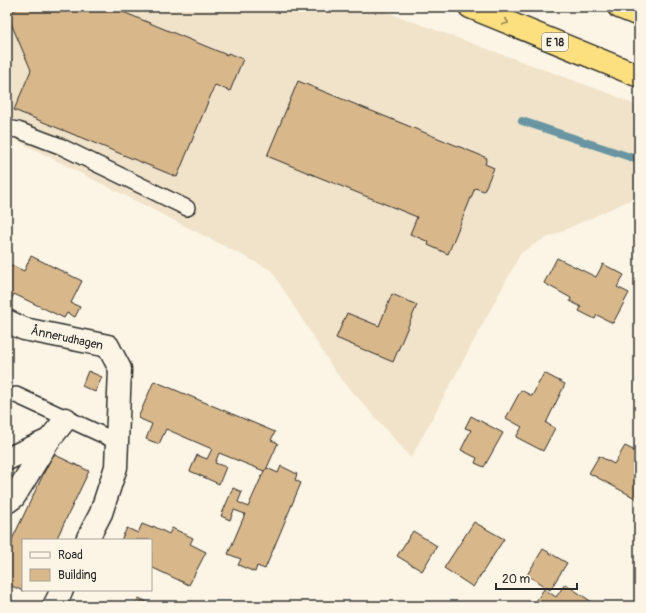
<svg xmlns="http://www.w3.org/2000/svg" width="646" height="613" font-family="Pangolin,sans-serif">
<rect width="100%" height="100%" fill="#fcf5e5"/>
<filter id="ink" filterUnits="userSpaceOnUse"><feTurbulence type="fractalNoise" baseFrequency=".025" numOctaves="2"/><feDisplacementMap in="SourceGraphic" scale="8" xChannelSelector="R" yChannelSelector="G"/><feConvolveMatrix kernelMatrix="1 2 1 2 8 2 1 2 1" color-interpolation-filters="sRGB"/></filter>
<g filter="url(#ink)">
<path fill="#f1e3ca" d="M7 7H373L611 94 639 107V196L536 243 521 253 411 458 336 373 271 270 10 137H7Z"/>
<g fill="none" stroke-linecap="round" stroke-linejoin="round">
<path stroke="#6895a1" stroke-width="8" d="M522 121 639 160"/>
</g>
<g fill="#d8b88b" stroke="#2b2b2b">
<path d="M21 7H111L227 55 228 53 243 59 230 91 215 85 177 177 14 110 31 70 7 14Z"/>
<path d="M298 81 487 158 485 164 494 168 484 191 475 188 448 254 428 245 429 242 410 234 417 217 267 156Z"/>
<path d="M31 256 82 281 71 303 80 307 75 317 67 313 64 318 14 294 7 308V263L24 271Z"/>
<path d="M557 258 596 277 603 264 624 275 617 287 629 293 613 323 597 315 595 319 579 311 581 307 570 301 571 298 544 283Z"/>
<path d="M392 294 417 305 393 362 336 338 347 313 379 326Z"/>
<path d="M88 371 102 377 95 392 82 386Z"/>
<path d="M544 373 565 384 546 423 555 428 543 451 516 437 522 427 506 418 521 390 532 396Z"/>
<path d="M154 381 275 432 271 440 278 443 266 470 264 471 219 453 215 463 226 467 219 484 190 471 197 455 207 459 212 449 166 429 159 444 146 439 152 424 138 418Z"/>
<path d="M471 416 503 433 484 467 475 463 477 458 461 450 471 430 465 428Z"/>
<path d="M639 443V495L637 499 589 473 599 456 614 464 625 446 635 451Z"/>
<path d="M53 454 89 471 56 540H23V591L7 584 9 576 7 575V550Z"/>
<path d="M281 466 297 474 295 480 301 483 265 569 257 566 255 572 238 565 241 559 228 554 245 514 234 510 230 520 221 516 233 488 242 492 238 502 248 507 264 471 267 468 278 473Z"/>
<path d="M474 522 504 539 473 587 444 568Z"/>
<path d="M142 524 152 528 153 526 169 534 172 528 193 538 190 544 206 552 189 585 151 567V540H121L127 528 138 533Z"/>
<path d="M413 531 437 546 422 571 397 556Z"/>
<path d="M543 549 567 563 550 590 527 575Z"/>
<path d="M565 584 598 606H533L544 589 556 597Z"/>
<path d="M139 598 155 606H135Z"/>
</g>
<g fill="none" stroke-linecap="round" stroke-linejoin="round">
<defs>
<g id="service">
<path d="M7 128 18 130 60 146 187 208"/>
<path d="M16 395 118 442"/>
</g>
<g id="minor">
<path d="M7 321 24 329 108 346 120 369 116 467 101 513 87 540"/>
<path d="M7 459 49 440"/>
<path d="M7 502 14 497 49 440 66 419"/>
<path d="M54 606 62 590"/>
</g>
<g id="motorway">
<path d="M470 7 639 76"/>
<path d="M619 7 639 15"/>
</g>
</defs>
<use href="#service" stroke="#2b2b2b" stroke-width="18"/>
<use href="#minor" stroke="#2b2b2b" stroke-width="25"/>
<use href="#motorway" stroke="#2b2b2b" stroke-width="25"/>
<use href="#service" stroke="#fcf5e5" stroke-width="15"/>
<use href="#minor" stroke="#fcf5e5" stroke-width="22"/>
<use href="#motorway" stroke="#fce080" stroke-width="22"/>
</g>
<defs><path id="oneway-chevron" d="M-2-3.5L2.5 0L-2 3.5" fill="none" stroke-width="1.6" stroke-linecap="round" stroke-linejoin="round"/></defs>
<use stroke="#948656" href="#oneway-chevron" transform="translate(506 22) rotate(22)"/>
</g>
<g text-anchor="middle" stroke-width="3" stroke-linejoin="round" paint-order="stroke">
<rect fill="#fcf5e5" stroke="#6a6863" stroke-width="1" x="542" y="33" width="26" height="18" rx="3"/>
<g font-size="11" font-weight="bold" fill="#2b2b2b">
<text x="555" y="46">E 18</text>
</g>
<g font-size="12" fill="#2b2b2b" stroke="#fcf5e5">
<text transform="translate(67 338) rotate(12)" y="4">Ånnerudhagen</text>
</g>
</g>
<rect width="646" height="613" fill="none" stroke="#fcf5e5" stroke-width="24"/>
<rect x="12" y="12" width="622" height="589" fill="none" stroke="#2b2b2b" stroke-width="1.5" filter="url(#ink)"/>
<rect x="22" y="539" width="130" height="52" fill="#fcf5e5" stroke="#a8a49b"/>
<rect x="30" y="552" width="20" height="6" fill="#fcf5e5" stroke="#a8a49b"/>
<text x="58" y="559" font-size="12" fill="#2b2b2b">Road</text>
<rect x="30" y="569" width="20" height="12" fill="#d8b88b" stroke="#a8a49b"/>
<text x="58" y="579" font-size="12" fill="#2b2b2b">Building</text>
<path d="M496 583v6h81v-6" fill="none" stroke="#2b2b2b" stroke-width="2"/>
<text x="502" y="583" font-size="12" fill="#2b2b2b" stroke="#fcf5e5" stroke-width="3" paint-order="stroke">20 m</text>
</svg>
